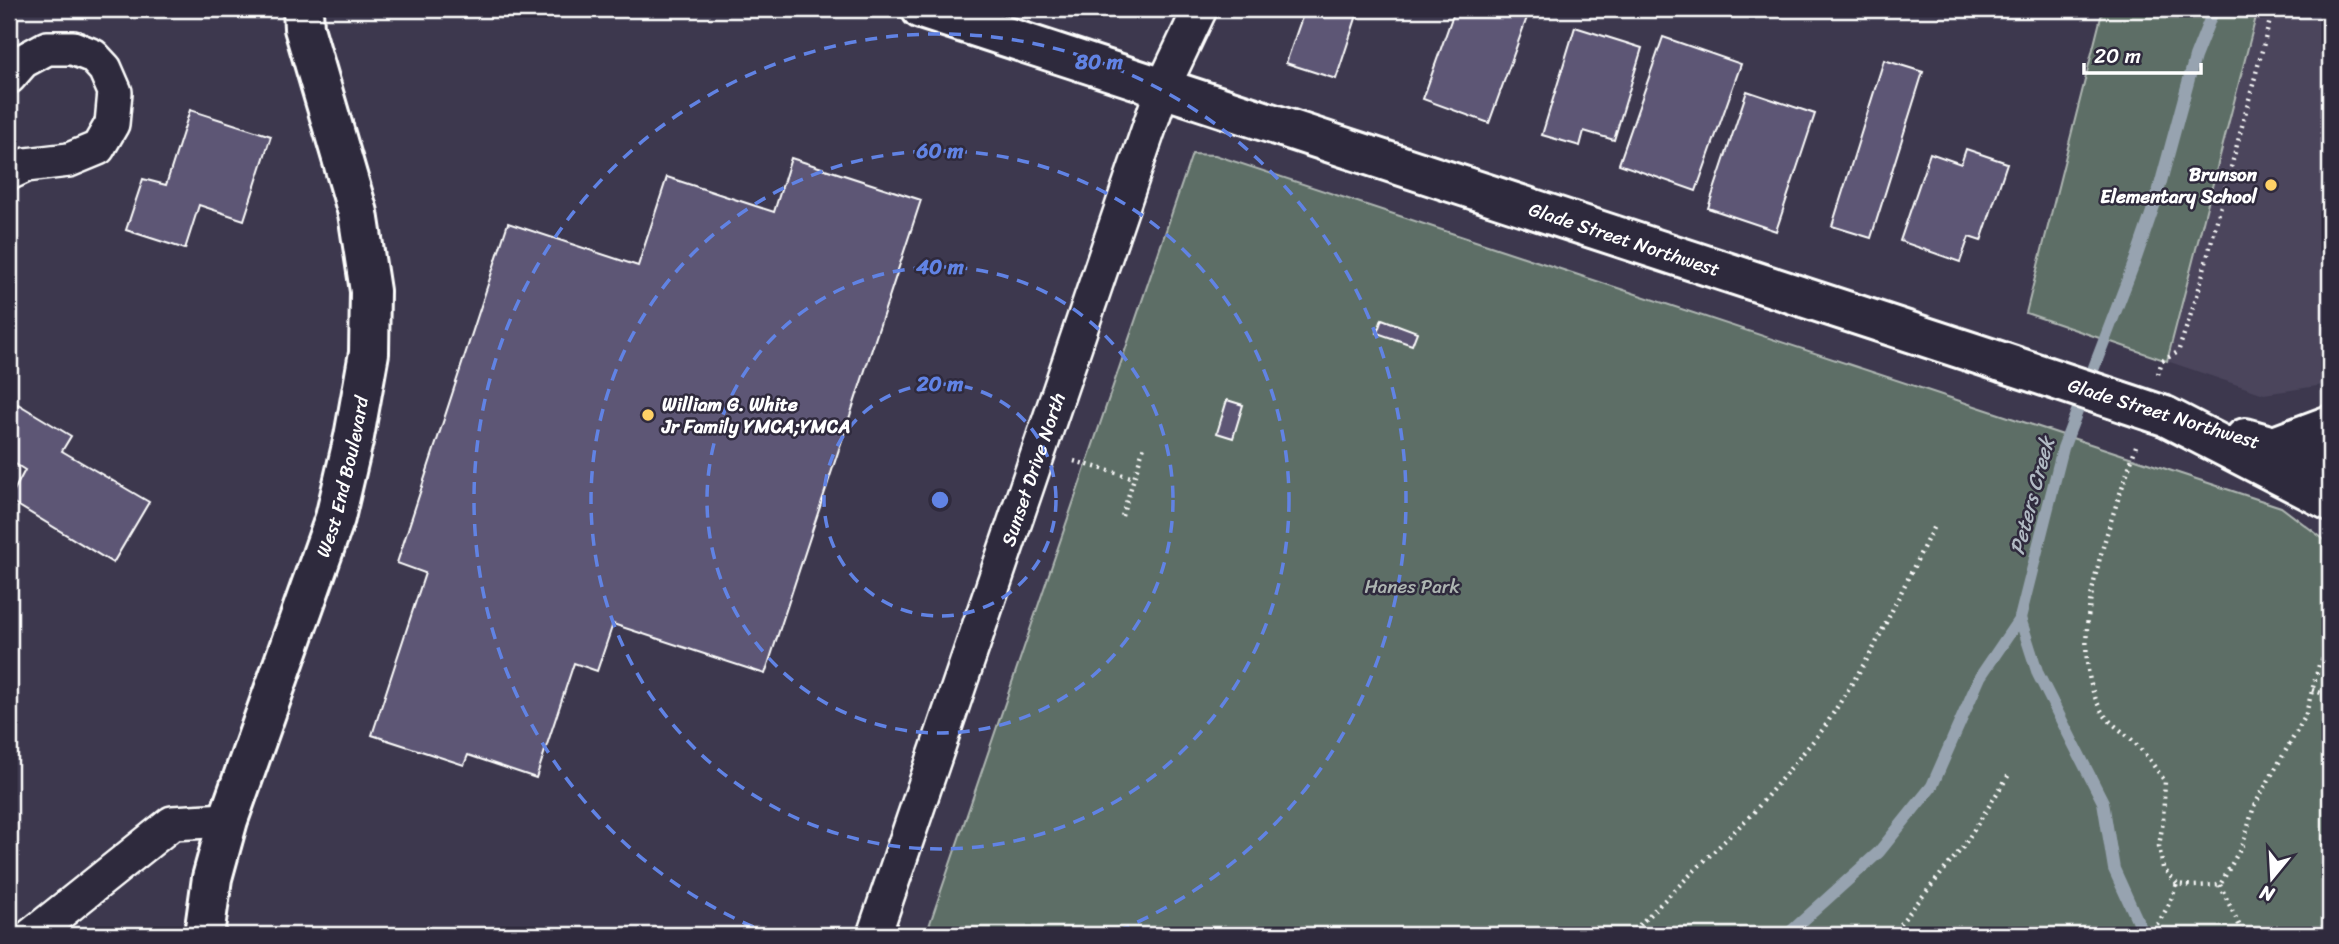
<svg xmlns="http://www.w3.org/2000/svg" width="2339" height="944" font-family="Sriracha,sans-serif">
<rect width="100%" height="100%" fill="#3d384e"/>
<filter id="ink" filterUnits="userSpaceOnUse"><feTurbulence type="fractalNoise" baseFrequency=".0143" numOctaves="2"/><feDisplacementMap in="SourceGraphic" scale="14" xChannelSelector="R" yChannelSelector="G"/><feConvolveMatrix kernelMatrix="1 2 1 2 8 2 1 2 1" color-interpolation-filters="sRGB"/></filter>
<g filter="url(#ink)">
<path fill="#4b455c" d="M2258 9H2330V384L2264 394 2167 361Z"/>
<g fill="#5d6e66" stroke="#aeb6b2" stroke-width="2">
<path d="M2103 9H2258L2167 361 2026 313Z"/>
<path d="M1192 154 1215 155 2281 507 2330 544V935H926Z"/>
</g>
<g fill="none" stroke-linecap="round" stroke-linejoin="round">
<g stroke="#97a3b0" stroke-width="12">
<path d="M2020 618 2038 674 2103 802 2114 869 2144 935"/>
<path d="M1787 935 1879 852 1932 786 1980 677 2020 618 2063 448 2136 258 2156 200 2195 57 2214 9"/>
</g>
</g>
<g fill="#5d5774" stroke="#fff" stroke-width="2">
<path d="M1305 9H1359L1336 79 1286 63Z"/>
<path d="M1455 9H1530L1489 123 1423 99Z"/>
<path d="M1575 27 1642 48 1614 140 1584 131 1580 146 1542 135Z"/>
<path d="M1663 37 1741 64 1696 191 1619 164Z"/>
<path d="M1884 60 1923 72 1871 238 1832 226Z"/>
<path d="M1747 91 1815 114 1776 231 1708 208Z"/>
<path d="M190 110 271 136 244 220 199 205 185 249 126 230 143 179 166 185Z"/>
<path d="M1966 149 2007 163 1981 241 1969 237 1960 262 1900 241 1930 153 1961 164Z"/>
<path d="M791 158 921 200 765 674 613 624 597 671 574 663 536 778 468 755 464 765 372 735 425 573 397 563 508 223 638 266 667 177 774 212Z"/>
<path d="M1382 319 1417 332 1412 345 1377 333Z"/>
<path d="M1227 400 1243 405 1233 438 1217 433Z"/>
<path d="M18 404 71 436 62 451 149 502 113 563 9 500 25 470 9 460V420Z"/>
</g>
<g fill="none" stroke-linecap="round" stroke-linejoin="round">
<defs>
<g id="minor">
<path d="M9 77 23 61 47 48H73L93 56 105 69 115 92 112 124 98 148 69 160 26 165 9 173"/>
<path d="M32 935 172 823 228 820"/>
<path id="s1" d="M874 935 1163 87 1200 9"/>
</g>
<g id="tertiary">
<path id="s2" d="M921 9 2002 362"/>
<path d="M2165 416 2330 501"/>
<path d="M2245 438 2330 462"/>
<path d="M2274 446 2330 425"/>
<path id="s3" d="M204 935 212 878 228 820 335 518 354 437 369 353 370 291 358 213 304 28 303 9"/>
</g>
</defs>
<use href="#minor" stroke="#fff" stroke-width="38"/>
<use href="#tertiary" stroke="#fff" stroke-width="44"/>
<g stroke="#fff" stroke-width="4.5" stroke-dasharray="2 5" stroke-linecap="butt">
<path d="M2158 374 2162 361 2178 352 2197 296 2273 9"/>
<path d="M2136 446C2113 519 2061 638 2101 710 2108 723 2125 732 2135 743 2146 754 2155 768 2165 781L2163 821 2159 846 2163 868 2177 884"/>
<path d="M1074 461 1134 478"/>
<path d="M1122 516 1145 443"/>
<path d="M2312 690 2330 696"/>
<path d="M2220 885 2244 935"/>
<path d="M1629 935 1753 813 1824 728 1871 653 1934 526"/>
<path d="M1891 935 1963 847 2010 773"/>
<path d="M2148 935C2162 920 2170 904 2177 884L2193 886 2220 885 2243 844 2254 806 2305 717 2319 665 2330 647"/>
</g>
<use href="#minor" stroke="#2f2a3d" stroke-width="33"/>
<use href="#tertiary" stroke="#2f2a3d" stroke-width="38"/>
<defs>
<path id="tertiary-bridge" d="M2002 362 2165 416"/>
</defs>
<use href="#tertiary-bridge" stroke="#fff" stroke-width="44" stroke-linecap="butt"/>
<use href="#tertiary-bridge" stroke="#2f2a3d" stroke-width="38"/>
</g>
</g>
<g fill="none" stroke="#6183e4" stroke-width="3.5" stroke-dasharray="12 9">
<circle cx="940" cy="500" r="116"/>
<circle cx="940" cy="500" r="233"/>
<circle cx="940" cy="500" r="349"/>
<path d="M773 935A466 466 0 1 1 1107 935"/>
</g>
<g fill="#ffd166" stroke="#2f2a3d" stroke-width="2.5">
<circle cx="2271" cy="185" r="7"/>
<circle cx="648" cy="415" r="7"/>
</g>
<g text-anchor="middle" stroke-width="5" stroke-linejoin="round" paint-order="stroke">
<g font-size="19" font-weight="bold" fill="#fff" stroke="#2f2a3d" text-anchor="end">
<text x="2257" y="181">Brunson<tspan x="2257" dy="22">Elementary School</tspan></text>
<text x="662" y="411" text-anchor="start">William G. White<tspan x="662" dy="22">Jr Family YMCA;YMCA</tspan></text>
</g>
<g font-size="19" fill="#fff" stroke="#2f2a3d">
<text dy="7" stroke="none"><textPath href="#s2" startOffset="740">Glade Street Northwest</textPath></text>
<text transform="translate(2164 413) rotate(17)" y="7">Glade Street Northwest</text>
<text dy="7" stroke="none"><textPath href="#s1" startOffset="492">Sunset Drive North</textPath></text>
<text dy="7" stroke="none"><textPath href="#s3" startOffset="480">West End Boulevard</textPath></text>
</g>
<g font-size="19" fill="#aeb6b2" stroke="#2f2a3d">
<text x="1412" y="593">Hanes Park</text>
</g>
<g font-size="21" font-style="italic" fill="#b1bac4" stroke="#2f2a3d">
<text transform="translate(2032 496) rotate(-75)" y="7">Peters Creek</text>
</g>
</g>
<circle cx="940" cy="500" r="10" fill="#6183e4" stroke="#2f2a3d" stroke-width="3.5"/>
<g font-size="21" text-anchor="middle" font-weight="bold" fill="#6183e4" stroke="#2f2a3d" stroke-width="5" stroke-linejoin="round" paint-order="stroke">
<text x="1099" y="69">80 m</text>
<text x="940" y="158">60 m</text>
<text x="940" y="274">40 m</text>
<text x="940" y="391">20 m</text>
</g>
<rect width="2339" height="944" fill="none" stroke="#2f2a3d" stroke-width="35"/>
<rect x="18" y="18" width="2304" height="909" fill="none" stroke="#fff" stroke-width="2.5" filter="url(#ink)"/>
<g transform="translate(2272 878) rotate(198)" stroke="#2f2a3d" stroke-width="5" paint-order="stroke">
<path d="M0-5L12 26L0 18L-12 26Z" fill="#ffffff"/>
<text y="-10" font-size="19" font-weight="bold" text-anchor="middle" fill="#ffffff">N</text>
</g>
<path d="M2084 63v10h117v-10" fill="none" stroke="#ffffff" stroke-width="3.5"/>
<text x="2094" y="63" font-size="21" fill="#ffffff" stroke="#2f2a3d" stroke-width="5" paint-order="stroke">20 m</text>
</svg>
